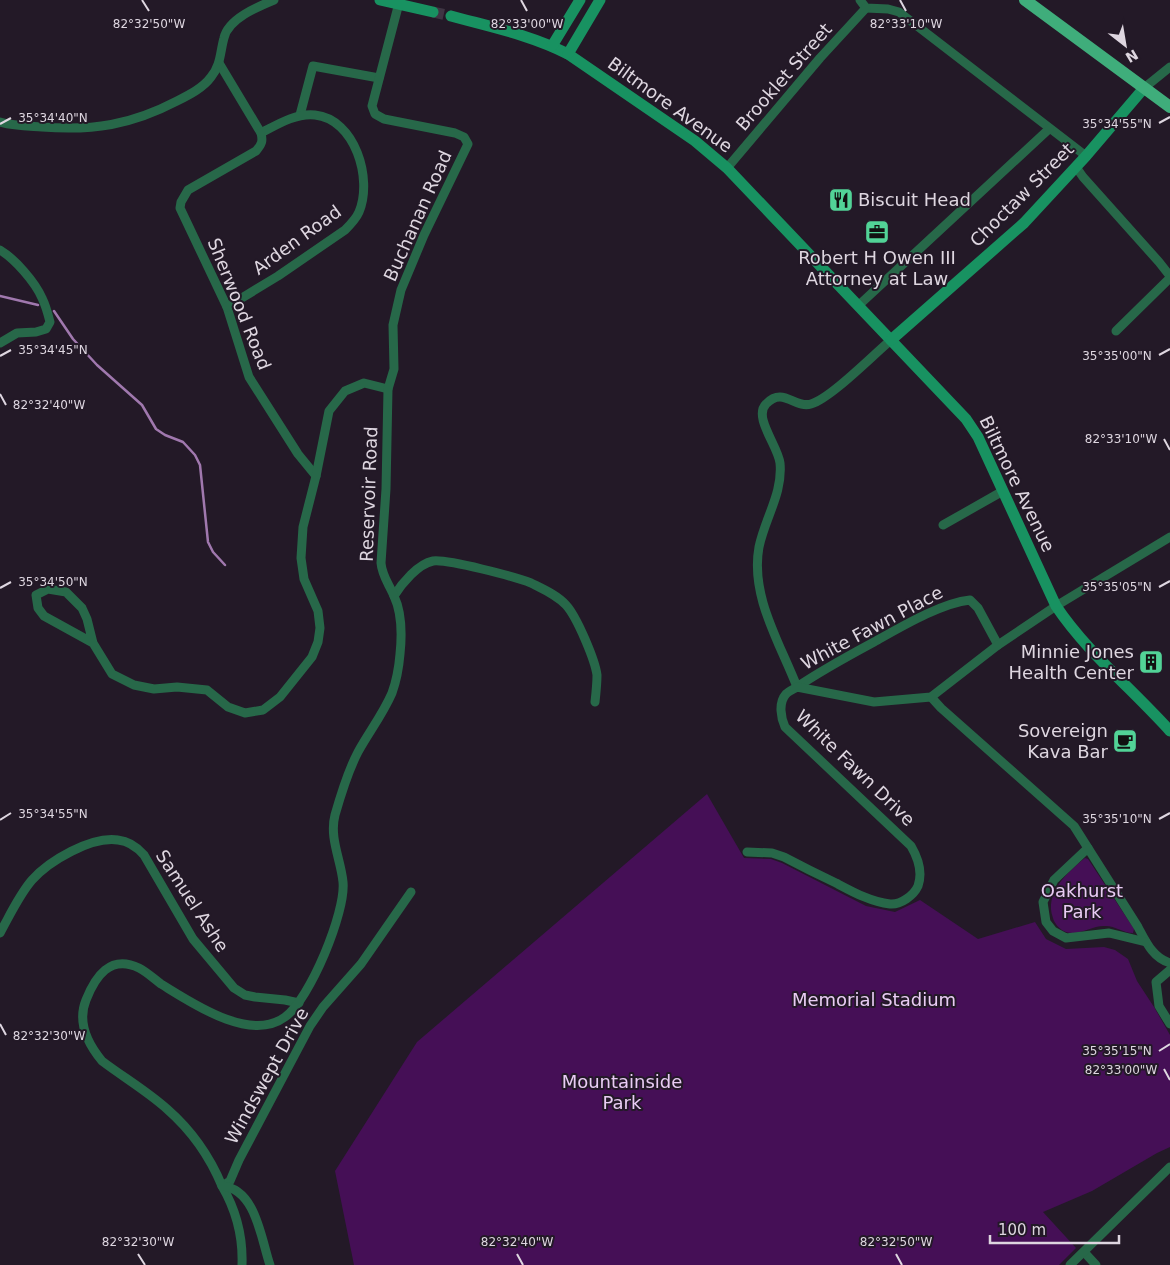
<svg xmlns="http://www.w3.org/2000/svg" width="1170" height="1265" font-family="'DejaVu Sans',sans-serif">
<rect width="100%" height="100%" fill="#231927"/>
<g fill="#450f56">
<path d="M707 794 744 858 771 859 782 863 866 906 895 912 920 900 978 939 1035 922 1046 939 1066 949 1104 947 1115 950 1128 959 1137 981 1154 1007 1170 1035V1147L1157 1153 1092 1191 1043 1212 1076 1248 1059 1265H354L335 1171 417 1042Z"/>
<path d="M1085 858 1088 859 1134 929 1133 933C1123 933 1114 925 1104 926 1091 926 1079 936 1066 932 1060 930 1054 923 1053 918 1044 893 1067 873 1085 858Z"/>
</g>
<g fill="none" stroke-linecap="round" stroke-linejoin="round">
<g stroke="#a078ae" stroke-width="2.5">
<path d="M0 296 38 305"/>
<path d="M54 311 73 339 97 365 142 405 156 429 165 435 183 442 195 455 200 465 208 542 213 552 225 565"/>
</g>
<path stroke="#3f3543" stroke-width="11" stroke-dasharray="11 5.5" stroke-linecap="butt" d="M433 12 451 16"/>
<g stroke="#276849" stroke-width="9">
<path d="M860 0 866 8 888 9 899 12 1086 156"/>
<path d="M219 63 261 133C263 141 262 144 256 151L188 190 181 202 180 208 227 307 249 377 298 454 316 476"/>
<path d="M1144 88 1170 67"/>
<path d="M300 115 313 66 379 78"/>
<path d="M0 122C14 126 28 126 42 127 93 131 131 125 177 101 189 95 203 88 211 77 221 65 220 52 224 38 228 19 257 7 274 0"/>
<path d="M1076 167 1083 177 1159 262 1170 276"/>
<path d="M727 168 820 58 866 8"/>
<path d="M0 250C15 259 35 282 42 298 46 306 48 314 50 322L46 329 36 332 17 333 0 343"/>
<path d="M859 305 1049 129"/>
<path d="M227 307 278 276 345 230C350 225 356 219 359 212 373 179 355 119 315 115 296 113 278 124 261 133"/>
<path d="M1116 331 1170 278"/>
<path d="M891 340C873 355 831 398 811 404 795 409 783 386 766 404 753 417 778 446 780 463 783 493 765 518 759 547 750 596 780 643 797 687 822 670 848 656 874 642 901 627 941 603 970 600L978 608 998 645"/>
<path d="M943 525 1003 491"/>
<path d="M394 596C402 583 418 564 433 561 448 559 516 577 531 583 543 589 557 595 566 605 577 617 595 660 597 675 597 684 596 693 595 702"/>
<path d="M93 643 44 616 38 608 36 595 48 589 66 592 82 608 87 619 93 643 112 674 134 685 154 689 177 687 207 690 228 707 245 713 263 710 280 697 312 657 318 642 320 628 318 611 304 579 301 558 303 527 316 476 329 411 345 391 364 383 388 389"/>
<path d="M931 697 941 708 1074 826 1138 927C1146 942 1153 958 1170 963"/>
<path d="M1088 848 1054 880 1043 902 1046 922 1053 931 1066 938 1109 933 1146 942"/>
<path d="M747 852 772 853 784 857C801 866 819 875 836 883 853 892 871 902 890 904 901 905 914 895 918 886 923 872 918 858 911 846L785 727C781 718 778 703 786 694 789 691 794 689 797 687L874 702 931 697 998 645 1056 606 1170 537"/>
<path d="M0 933C10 915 19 895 32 880 49 861 91 836 118 840 128 841 137 847 144 855L193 939 234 988 245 995 255 997 285 1000 299 1003"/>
<path d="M1170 970 1156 982 1159 1006 1170 1024"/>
<path d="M1084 1252 1096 1265"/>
<path d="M242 1265C243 1238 236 1210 222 1186L230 1181 239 1160 310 1026 323 1007 361 964 411 892"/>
<path d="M270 1265C261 1239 256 1189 222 1186 210 1157 191 1130 167 1109 147 1091 123 1077 102 1061 88 1044 77 1022 86 1000 95 977 110 954 139 968 147 972 154 979 161 984 192 1003 250 1043 285 1017 310 999 346 912 343 882 341 860 329 838 335 815 341 794 348 771 358 752 369 732 383 714 392 693 396 682 399 666 400 654 402 635 402 613 394 596 389 584 382 576 381 563L386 489 388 389 394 369 393 325 401 290 424 235 468 144 464 137 455 133 384 119 375 114 372 106 399 3"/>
<path d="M1070 1265 1170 1167"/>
</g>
<g stroke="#189261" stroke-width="11">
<path d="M380 0 433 12"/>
<path d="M451 16C491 27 531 35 568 54L695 141 727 168 966 419 978 437 1056 606C1086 651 1133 690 1170 731"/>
<path d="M552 46 580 0"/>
<path d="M568 54 600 0"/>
<path d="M891 340 1024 223 1086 156 1144 88"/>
</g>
<path stroke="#3fad7b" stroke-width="12" d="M1025 0 1170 107"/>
</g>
<path fill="none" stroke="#ded6e0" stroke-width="2" d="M142 0 149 11M521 0 527 11M900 0 906 11M1159 123 1170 117M0 124 11 118M1159 355 1170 349M0 356 11 350M0 394 6 405M1164 439 1170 450M1159 587 1170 581M0 588 11 582M1159 819 1170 813M0 820 11 813M0 1024 6 1035M1159 1051 1170 1044M1164 1069 1170 1080M138 1254 145 1265M517 1254 523 1265M896 1254 902 1265"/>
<defs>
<symbol id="restaurant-square" viewBox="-11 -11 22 22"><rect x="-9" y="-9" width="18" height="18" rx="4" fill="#52d397" stroke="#231927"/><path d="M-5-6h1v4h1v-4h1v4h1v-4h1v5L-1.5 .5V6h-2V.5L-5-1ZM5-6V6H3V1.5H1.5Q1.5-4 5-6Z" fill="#111"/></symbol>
<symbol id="office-square" viewBox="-11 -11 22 22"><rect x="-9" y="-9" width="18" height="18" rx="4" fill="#52d397" stroke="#231927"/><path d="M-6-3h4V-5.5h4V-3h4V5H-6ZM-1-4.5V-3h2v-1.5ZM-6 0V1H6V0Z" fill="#111"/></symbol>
<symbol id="building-square" viewBox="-11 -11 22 22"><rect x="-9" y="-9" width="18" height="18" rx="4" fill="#52d397" stroke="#231927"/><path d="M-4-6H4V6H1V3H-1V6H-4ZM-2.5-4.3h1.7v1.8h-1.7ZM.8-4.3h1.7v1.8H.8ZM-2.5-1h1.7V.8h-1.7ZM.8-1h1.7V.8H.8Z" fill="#111"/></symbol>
<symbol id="cafe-square" viewBox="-11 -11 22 22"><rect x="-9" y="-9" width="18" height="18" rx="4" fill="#52d397" stroke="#231927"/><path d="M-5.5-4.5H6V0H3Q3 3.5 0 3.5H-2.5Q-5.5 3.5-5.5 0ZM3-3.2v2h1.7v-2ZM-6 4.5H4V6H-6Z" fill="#111"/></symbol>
</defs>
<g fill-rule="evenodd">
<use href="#restaurant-square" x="827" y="186" width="28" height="28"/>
<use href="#office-square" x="863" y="218" width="28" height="28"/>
<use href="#building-square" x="1137" y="648" width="28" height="28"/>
<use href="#cafe-square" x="1111" y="727" width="28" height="28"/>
</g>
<g text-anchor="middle" stroke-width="4" stroke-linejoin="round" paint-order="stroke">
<g font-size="18" fill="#ded6e0" stroke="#231927">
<text transform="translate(784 77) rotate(-49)" y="6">Brooklet Street</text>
<text transform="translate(670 105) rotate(36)" y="6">Biltmore Avenue</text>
<text transform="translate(1022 195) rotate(-45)" y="6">Choctaw Street</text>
<text transform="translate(418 216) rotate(-66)" y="6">Buchanan Road</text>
<text transform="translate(297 240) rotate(-36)" y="6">Arden Road</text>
<text transform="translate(239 304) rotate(68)" y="6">Sherwood Road</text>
<text transform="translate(1017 484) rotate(64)" y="6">Biltmore Avenue</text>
<text transform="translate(369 494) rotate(-88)" y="6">Reservoir Road</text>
<text transform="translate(872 628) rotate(-28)" y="6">White Fawn Place</text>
<text transform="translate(855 768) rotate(44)" y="6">White Fawn Drive</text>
<text transform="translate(192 901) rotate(57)" y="6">Samuel Ashe</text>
<text transform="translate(267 1076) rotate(-61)" y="6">Windswept Drive</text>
</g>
<g font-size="18" fill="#ded6e0" stroke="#231927" text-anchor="end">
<text x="858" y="206" text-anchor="start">Biscuit Head</text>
<text x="877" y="264" text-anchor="middle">Robert H Owen III<tspan x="877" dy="21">Attorney at Law</tspan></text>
<text x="1134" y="658">Minnie Jones<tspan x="1134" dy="21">Health Center</tspan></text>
<text x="1108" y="737">Sovereign<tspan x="1108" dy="21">Kava Bar</tspan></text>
</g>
<g font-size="18" fill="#e9ccf4" stroke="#231927">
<text x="1082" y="897">Oakhurst<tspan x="1082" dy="21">Park</tspan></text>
<text x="874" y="1006">Memorial Stadium</text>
<text x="622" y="1088">Mountainside<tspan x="622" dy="21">Park</tspan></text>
</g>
</g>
<g font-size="12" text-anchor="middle" fill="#ded6e0" stroke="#231927" stroke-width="4" stroke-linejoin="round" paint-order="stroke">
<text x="149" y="28">82°32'50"W</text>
<text x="527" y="28">82°33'00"W</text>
<text x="906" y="28">82°33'10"W</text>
<text x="53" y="122">35°34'40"N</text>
<text x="1117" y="128">35°34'55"N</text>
<text x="53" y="354">35°34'45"N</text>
<text x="1117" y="360">35°35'00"N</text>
<text x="49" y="409">82°32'40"W</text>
<text x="1121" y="443">82°33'10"W</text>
<text x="53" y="586">35°34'50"N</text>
<text x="1117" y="591">35°35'05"N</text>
<text x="53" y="818">35°34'55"N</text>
<text x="1117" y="823">35°35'10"N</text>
<text x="49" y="1040">82°32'30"W</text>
<text x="1117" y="1055">35°35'15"N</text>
<text x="1121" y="1074">82°33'00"W</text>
<text x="138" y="1246">82°32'30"W</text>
<text x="517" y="1246">82°32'40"W</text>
<text x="896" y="1246">82°32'50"W</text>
</g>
<g transform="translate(1125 45) rotate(149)" stroke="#231927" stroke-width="4" paint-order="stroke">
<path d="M0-4L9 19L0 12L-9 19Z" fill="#ded6e0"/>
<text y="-8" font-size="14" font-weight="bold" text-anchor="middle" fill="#ded6e0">N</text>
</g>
<path d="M990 1235v8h129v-8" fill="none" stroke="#ded6e0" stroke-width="2.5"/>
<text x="998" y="1235" font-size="15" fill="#ded6e0" stroke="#231927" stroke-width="4" paint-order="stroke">100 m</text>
</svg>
